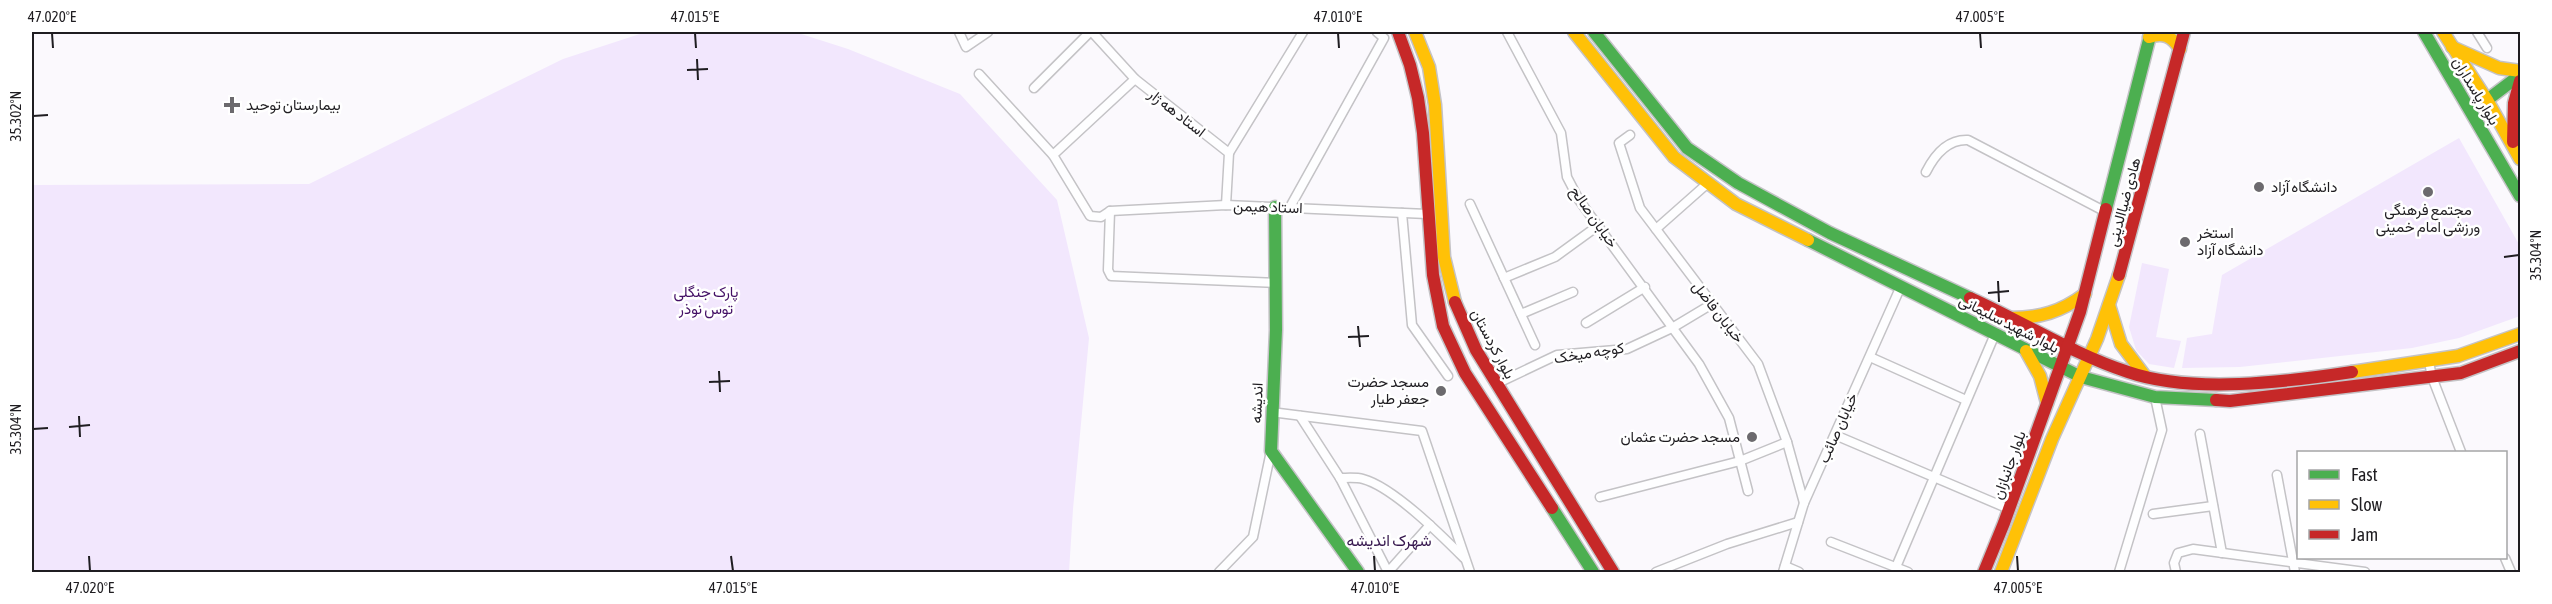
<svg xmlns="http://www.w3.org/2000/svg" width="2552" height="604" font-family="'Asap Condensed',Vazirmatn,sans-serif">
<rect width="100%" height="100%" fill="#fbf9fd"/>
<g fill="#f2e7fd">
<path d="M646 32H795L848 49 960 94 1057 200 1089 338 1073 509 1069 572H32V185L309 184 563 59Z"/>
<path d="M2459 138 2520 246V316L2459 338 2412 348 2240 367 2182 368 2187 338 2212 334 2222 275Z"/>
<path d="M2142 263 2169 269 2156 337 2181 341 2174 368 2149 364 2136 350 2129 327Z"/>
</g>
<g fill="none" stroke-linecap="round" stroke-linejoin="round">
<defs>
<g id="street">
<path d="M959 32 966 47 988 32"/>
<path d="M1092 32 1135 79 1229 153 1226 205"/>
<path d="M1507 32 1561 133 1567 177 1579 200 1699 364 1729 418 1748 491"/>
<path d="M2477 32 2487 48"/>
<path d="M979 74 1053 155 1090 216 1101 217 1110 211 1226 205 1427 214"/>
<path d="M1034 88 1090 32"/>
<path d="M1630 135 1619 143 1640 208 1758 364 1787 442 1804 503"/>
<path d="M1229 153 1303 32"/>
<path d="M1053 155 1135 79"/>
<path d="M1926 172C1935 154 1948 139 1968 140L2106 212"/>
<path d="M1470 204 1535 345"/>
<path d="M1290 207 1384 38 1377 32"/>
<path d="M1110 211 1108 270 1111 276 1276 283"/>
<path d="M1402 213 1412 325 1448 376"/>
<path d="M1656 229 1708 183"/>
<path d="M1504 278 1555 257 1599 225"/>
<path d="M1521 314 1573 292"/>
<path d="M1586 323 1645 287"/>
<path d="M1870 357 1966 400"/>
<path d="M2429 362 2432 377 2461 452"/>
<path d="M1496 384 1557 355 1627 349 1672 328 1712 304"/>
<path d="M1271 412 1422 431 1470 572"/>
<path d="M1300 416 1340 478 1388 572"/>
<path d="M2200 434 2222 553"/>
<path d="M1835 435 2009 509"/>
<path d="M2277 475 2295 572"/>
<path d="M1340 478C1347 478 1356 477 1363 479 1393 487 1441 535 1464 558"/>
<path d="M1600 497 1740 461 1787 442"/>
<path d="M2153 514 2213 506"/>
<path d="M1831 542 1908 572"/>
<path d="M2505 558 2511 572"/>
<path d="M1785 566 1799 572"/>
<path d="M1896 567 1995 334"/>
<path d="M1389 571 1430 525"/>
<path d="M1219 572 1253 537 1271 451"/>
<path d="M1656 572 1727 544 1798 522"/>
<path d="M1783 572 1804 503 1901 286"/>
<path d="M2119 572 2162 430 2155 397"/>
<path d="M2176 572 2174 563 2178 553 2193 549 2365 572"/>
</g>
<g id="fast">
<path d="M1594 32 1687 148 1738 183 1830 233 1970 298"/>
<path d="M2424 32 2520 196"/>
<path d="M2487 100 2520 75"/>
<path d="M1275 207 1276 330 1271 451 1358 572"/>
<path d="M2106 209 2151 32"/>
<path d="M1808 240 2081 377 2155 397 2216 400"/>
<path d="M1552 508 1593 572"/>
</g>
<g id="slow">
<path d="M1415 32 1429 67 1435 105 1444 257 1455 302"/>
<path d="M1574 32 1674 157 1736 204 1808 240"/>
<path d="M2443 32 2487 100 2520 159"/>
<path d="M2149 37C2163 32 2172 36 2180 49"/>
<path d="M2452 47 2499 68 2520 71"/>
<path d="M2109 305 2121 344 2145 376"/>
<path d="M2010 318C2040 318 2061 312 2085 294"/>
<path d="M2026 351 2040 376 2047 403"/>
<path d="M2352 372 2458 356 2520 334"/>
<path d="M2001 572 2052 439 2097 339 2119 275"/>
</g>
<g id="jam">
<path d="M1398 32 1410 65 1418 98 1423 133 1433 275 1443 326 1465 373 1552 508"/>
<path d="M2513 142 2514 103 2520 81"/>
<path d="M2119 275 2184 32"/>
<path d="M1970 298C2023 322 2073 354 2128 372 2192 394 2286 382 2352 372"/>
<path d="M1455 302 1476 350 1613 572"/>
<path d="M2216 400 2230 401 2461 373 2520 351"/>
<path d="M1984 572 2004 523 2080 312 2106 209"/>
</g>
</defs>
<use href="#street" stroke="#c4c3c6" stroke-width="11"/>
<use href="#fast" stroke="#c4c3c6" stroke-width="15"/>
<use href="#slow" stroke="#c4c3c6" stroke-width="15"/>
<use href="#jam" stroke="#c4c3c6" stroke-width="15"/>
<use href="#street" stroke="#fefeff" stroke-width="8"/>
<use href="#fast" stroke="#4caf50" stroke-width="12"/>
<use href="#slow" stroke="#ffc107" stroke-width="12"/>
<use href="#jam" stroke="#c62828" stroke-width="12"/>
</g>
<path fill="none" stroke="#1f1d21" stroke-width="2" d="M52 33 53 48M695 33 696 48M1338 33 1339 48M1980 33 1981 48M697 59 698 80M687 70 708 69M33 116 48 115M2504 257 2519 255M1998 281 1999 302M1988 293 2009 291M1358 326 1360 347M1348 337 1369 336M719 371 720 392M709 382 730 381M79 416 80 437M69 427 90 425M33 429 48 428M89 556 90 571M731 556 733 571M1374 556 1375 571M2017 556 2018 571"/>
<g fill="#6c6a6e" stroke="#fff" stroke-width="2">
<path d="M229 96h6v6h6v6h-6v6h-6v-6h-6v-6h6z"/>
<circle cx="2259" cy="187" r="6"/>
<circle cx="2428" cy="192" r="6"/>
<circle cx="2185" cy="242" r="6"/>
<circle cx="1441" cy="391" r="6"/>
<circle cx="1752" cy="437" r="6"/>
</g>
<g text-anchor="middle" stroke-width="5" stroke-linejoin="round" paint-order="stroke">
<g font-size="15" fill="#1f1d21" stroke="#fff">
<text transform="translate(2476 91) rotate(59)" y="5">بلوار پاسداران</text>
<text transform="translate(1177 113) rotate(38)" y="5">استاد هه ژار</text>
<text transform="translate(2124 202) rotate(-75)" y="5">هادی ضیاالدینی</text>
<text transform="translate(1268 207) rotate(2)" y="5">استاد هیمن</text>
<text transform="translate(1594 217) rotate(55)" y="5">خیابان صالح</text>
<text transform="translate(1718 312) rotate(52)" y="5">خیابان فاضل</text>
<text transform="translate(2009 324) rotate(27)" y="5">بلوار شهید سلیمانی</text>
<text transform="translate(1493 344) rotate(62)" y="5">بلوار کردستان</text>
<text transform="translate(1589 353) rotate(-9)" y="5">کوچه میخک</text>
<text transform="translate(1257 403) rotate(-88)" y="5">اندیشه</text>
<text transform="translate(1838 428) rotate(-66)" y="5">خیابان صائب</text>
<text transform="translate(2009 465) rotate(-70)" y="5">بلوار جانبازان</text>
</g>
<g font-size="15" fill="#1f1d21" stroke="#fff" text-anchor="start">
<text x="246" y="110">بیمارستان توحید</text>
<text x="2271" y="192">دانشگاه آزاد</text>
<text x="2428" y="215" text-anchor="middle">مجتمع فرهنگی<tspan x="2428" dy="17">ورزشی امام خمینی</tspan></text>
<text x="2197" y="238">استخر<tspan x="2197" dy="17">دانشگاه آزاد</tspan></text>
<text x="1429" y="387" text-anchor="end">مسجد حضرت<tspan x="1429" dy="17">جعفر طیار</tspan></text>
<text x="1740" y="442" text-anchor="end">مسجد حضرت عثمان</text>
</g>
<g font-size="15" fill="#430f65" stroke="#fff">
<text x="706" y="297">پارک جنگلی<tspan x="706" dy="17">توس نوذر</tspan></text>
</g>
<g font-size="16" fill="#36174e" stroke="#fff">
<text x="1389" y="546">شهرک اندیشه</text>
</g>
</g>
<rect width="2552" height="604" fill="none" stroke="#ffffff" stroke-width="66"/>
<rect x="2297" y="451" width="210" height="108" fill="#ffffff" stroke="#a5a5a6" stroke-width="1.5"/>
<rect x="2309" y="470" width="30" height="9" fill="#4caf50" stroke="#a5a5a6" stroke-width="1.5"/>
<text x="2351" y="481" font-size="18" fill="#1f1d21">Fast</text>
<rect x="2309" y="500" width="30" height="9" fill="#ffc107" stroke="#a5a5a6" stroke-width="1.5"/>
<text x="2351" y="511" font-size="18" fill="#1f1d21">Slow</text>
<rect x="2309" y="530" width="30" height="9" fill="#c62828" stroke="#a5a5a6" stroke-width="1.5"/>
<text x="2351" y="541" font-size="18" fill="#1f1d21">Jam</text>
<rect x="33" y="33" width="2486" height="538" fill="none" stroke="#1f1d21" stroke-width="2"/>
<g font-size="15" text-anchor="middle" fill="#1f1d21">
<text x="52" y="22">47.020°E</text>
<text x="695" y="22">47.015°E</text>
<text x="1338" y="22">47.010°E</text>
<text x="1980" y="22">47.005°E</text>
<text transform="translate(16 116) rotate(-90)" y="5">35.302°N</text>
<text transform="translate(2536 255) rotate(-90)" y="5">35.304°N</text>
<text transform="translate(16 429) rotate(-90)" y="5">35.304°N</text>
<text x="90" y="593">47.020°E</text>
<text x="733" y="593">47.015°E</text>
<text x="1375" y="593">47.010°E</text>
<text x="2018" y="593">47.005°E</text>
</g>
</svg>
